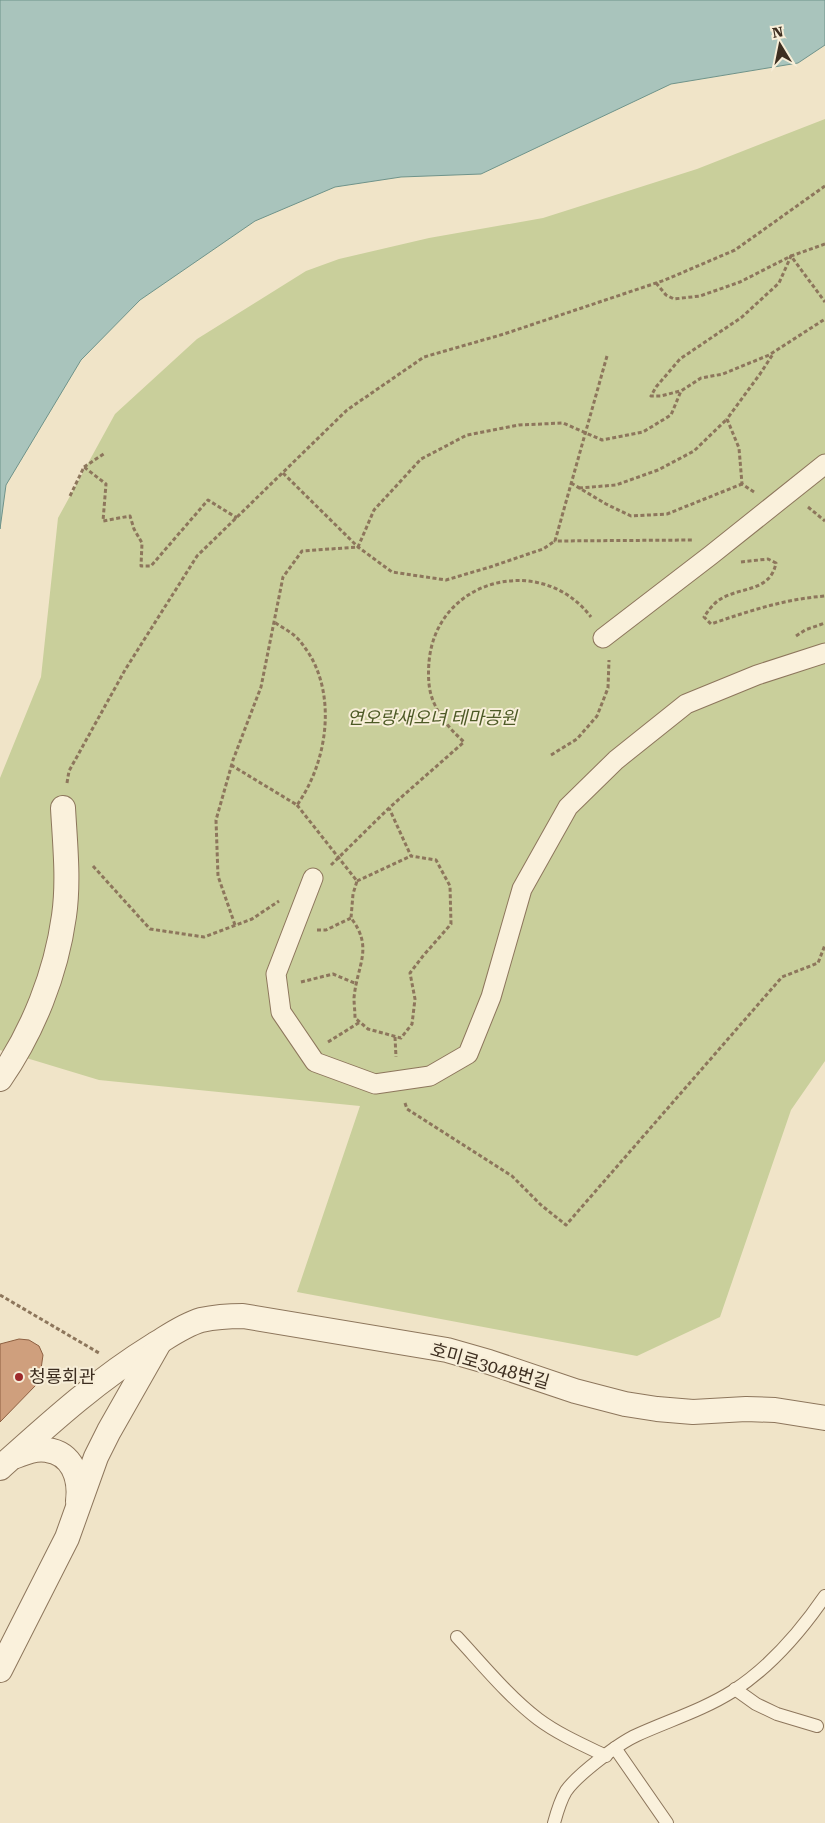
<svg xmlns="http://www.w3.org/2000/svg" width="825" height="1823" font-family="'Roboto Serif','Noto Sans KR',serif">
<rect width="100%" height="100%" fill="#f0e4c8"/>
<path fill="#c9cf9b" d="M825 119V1061L791 1110 720 1317 637 1356 297 1292 360 1106 99 1080 0 1050V778L41 677 58 518 115 414 197 339 306 271 339 259 429 238 543 218 697 169Z"/>
<path fill="#a9c4bc" stroke="#6f938a" d="M0 0H825V45L798 63 671 84 481 174 401 177 335 187 255 221 140 300 81 360 6 485 0 529Z"/>
<path fill="#cf9f7d" stroke="#8d5f41" d="M19 1339 29 1340 39 1346 43 1355 41 1369 36 1385 0 1422V1344Z"/>
<g fill="none" stroke-linecap="round" stroke-linejoin="round">
<defs>
<g id="service">
<path d="M457 1637C483 1665 508 1696 538 1719 558 1734 583 1745 606 1756"/>
<path d="M735 1689 756 1704 777 1714 817 1726"/>
<path d="M615 1748 667 1823"/>
<path d="M554 1823C557 1812 560 1801 566 1791 577 1775 619 1743 637 1735 670 1720 703 1710 733 1691 770 1667 801 1631 825 1596"/>
</g>
<g id="pedestrian">
<path d="M603 638 711 555 825 464"/>
<path d="M313 878 276 974 281 1012 315 1062 375 1084 430 1076 468 1054 491 997 522 889 568 807 616 760 686 704 757 675 825 653"/>
</g>
<g id="minor">
<path d="M0 1079C33 1031 56 974 64 916 69 881 65 844 63 808"/>
<path d="M16 1456C26 1452 36 1448 47 1450 72 1453 81 1478 78 1501"/>
<path d="M0 1468C49 1424 97 1380 154 1345 169 1336 184 1325 201 1320 215 1317 228 1316 243 1316L447 1350 489 1362 575 1391 625 1404 657 1409 693 1412 746 1409 775 1410 825 1418"/>
<path d="M0 1670 67 1538 96 1457 109 1431 159 1343"/>
</g>
</defs>
<use href="#service" stroke="#8d765c" stroke-width="14"/>
<use href="#pedestrian" stroke="#8d765c" stroke-width="21"/>
<use href="#minor" stroke="#8d765c" stroke-width="26"/>
<g stroke="#8d765c" stroke-width="3" stroke-dasharray="4 2.5" stroke-linecap="butt">
<path d="M825 244 791 256 825 302"/>
<path d="M656 283 666 295 674 299 700 296 740 282 791 256 779 283 742 317 680 359 656 387 651 396H661L680 391"/>
<path d="M607 356 555 541 693 540"/>
<path d="M84 467 105 453"/>
<path d="M283 473 358 547 392 572 446 580 490 567 543 549 555 541"/>
<path d="M571 483 606 504 631 516 667 514 742 484"/>
<path d="M579 488 616 485 658 470 694 451 727 419"/>
<path d="M754 492 742 484 739 448 727 419 760 374 773 354"/>
<path d="M70 496 84 467 106 484 103 521 130 516 134 529 142 543 141 566H151L208 500 237 518"/>
<path d="M808 507 825 521"/>
<path d="M741 562 768 559 776 563C770 593 740 586 719 600 713 604 708 611 704 617L711 624C749 611 785 599 825 596"/>
<path d="M796 636 805 630 825 623"/>
<path d="M551 755 577 739 597 716 608 688 609 660"/>
<path d="M231 765 297 805C327 763 337 697 308 652 304 647 301 641 296 637 290 631 281 627 274 622"/>
<path d="M67 783 69 771 125 670 197 556 347 410 424 357 504 334 665 280 735 250 825 186"/>
<path d="M297 805 357 881 353 894 351 918C374 948 357 965 354 998 354 1004 355 1011 355 1018L368 1029 401 1038 412 1024 415 999 410 973 423 956 451 924 450 886 436 860 411 856 389 808"/>
<path d="M331 865 389 808 464 742C451 730 441 719 434 703 428 690 428 675 429 662 436 578 542 552 591 617"/>
<path d="M93 866 150 929 204 937 252 919 279 901"/>
<path d="M357 881 411 856"/>
<path d="M235 925 218 876 216 820 233 760 261 687 283 577 302 551 358 547 374 510 421 459 467 435 519 425 563 423 602 440 643 432 671 415 681 391 701 378 723 374 769 355 825 319"/>
<path d="M317 930H326L351 918"/>
<path d="M301 982 333 974 357 984"/>
<path d="M395 1037 396 1057"/>
<path d="M328 1042 360 1022"/>
<path d="M405 1103 407 1109 512 1176 541 1205 566 1225 782 977 818 963 825 945"/>
<path d="M0 1295 99 1353"/>
</g>
<use href="#service" stroke="#faf1dc" stroke-width="12"/>
<use href="#pedestrian" stroke="#faf1dc" stroke-width="19"/>
<use href="#minor" stroke="#faf1dc" stroke-width="24"/>
</g>
<circle fill="#9e2a2b" stroke="#f7eed8" stroke-width="2" cx="19" cy="1377" r="5"/>
<g text-anchor="middle" stroke-width="4" stroke-linejoin="round" paint-order="stroke">
<g font-size="18" font-style="italic" fill="#4d5a26" stroke="#f7eed8">
<text x="432" y="724">연오랑새오녀 테마공원</text>
</g>
<g font-size="18" fill="#3d2e20" stroke="#f7eed8">
<text transform="translate(490 1366) rotate(16)" y="6">호미로3048번길</text>
</g>
<g font-size="18" fill="#3d2e20" stroke="#f7eed8" text-anchor="start">
<text x="29" y="1383">청룡회관</text>
</g>
</g>
<g transform="translate(780 45) rotate(350)" stroke="#f7eed8" stroke-width="4" paint-order="stroke">
<path d="M0-4L9 19L0 12L-9 19Z" fill="#3d2e20"/>
<text y="-8" font-size="14" font-weight="bold" text-anchor="middle" fill="#3d2e20">N</text>
</g>
</svg>
